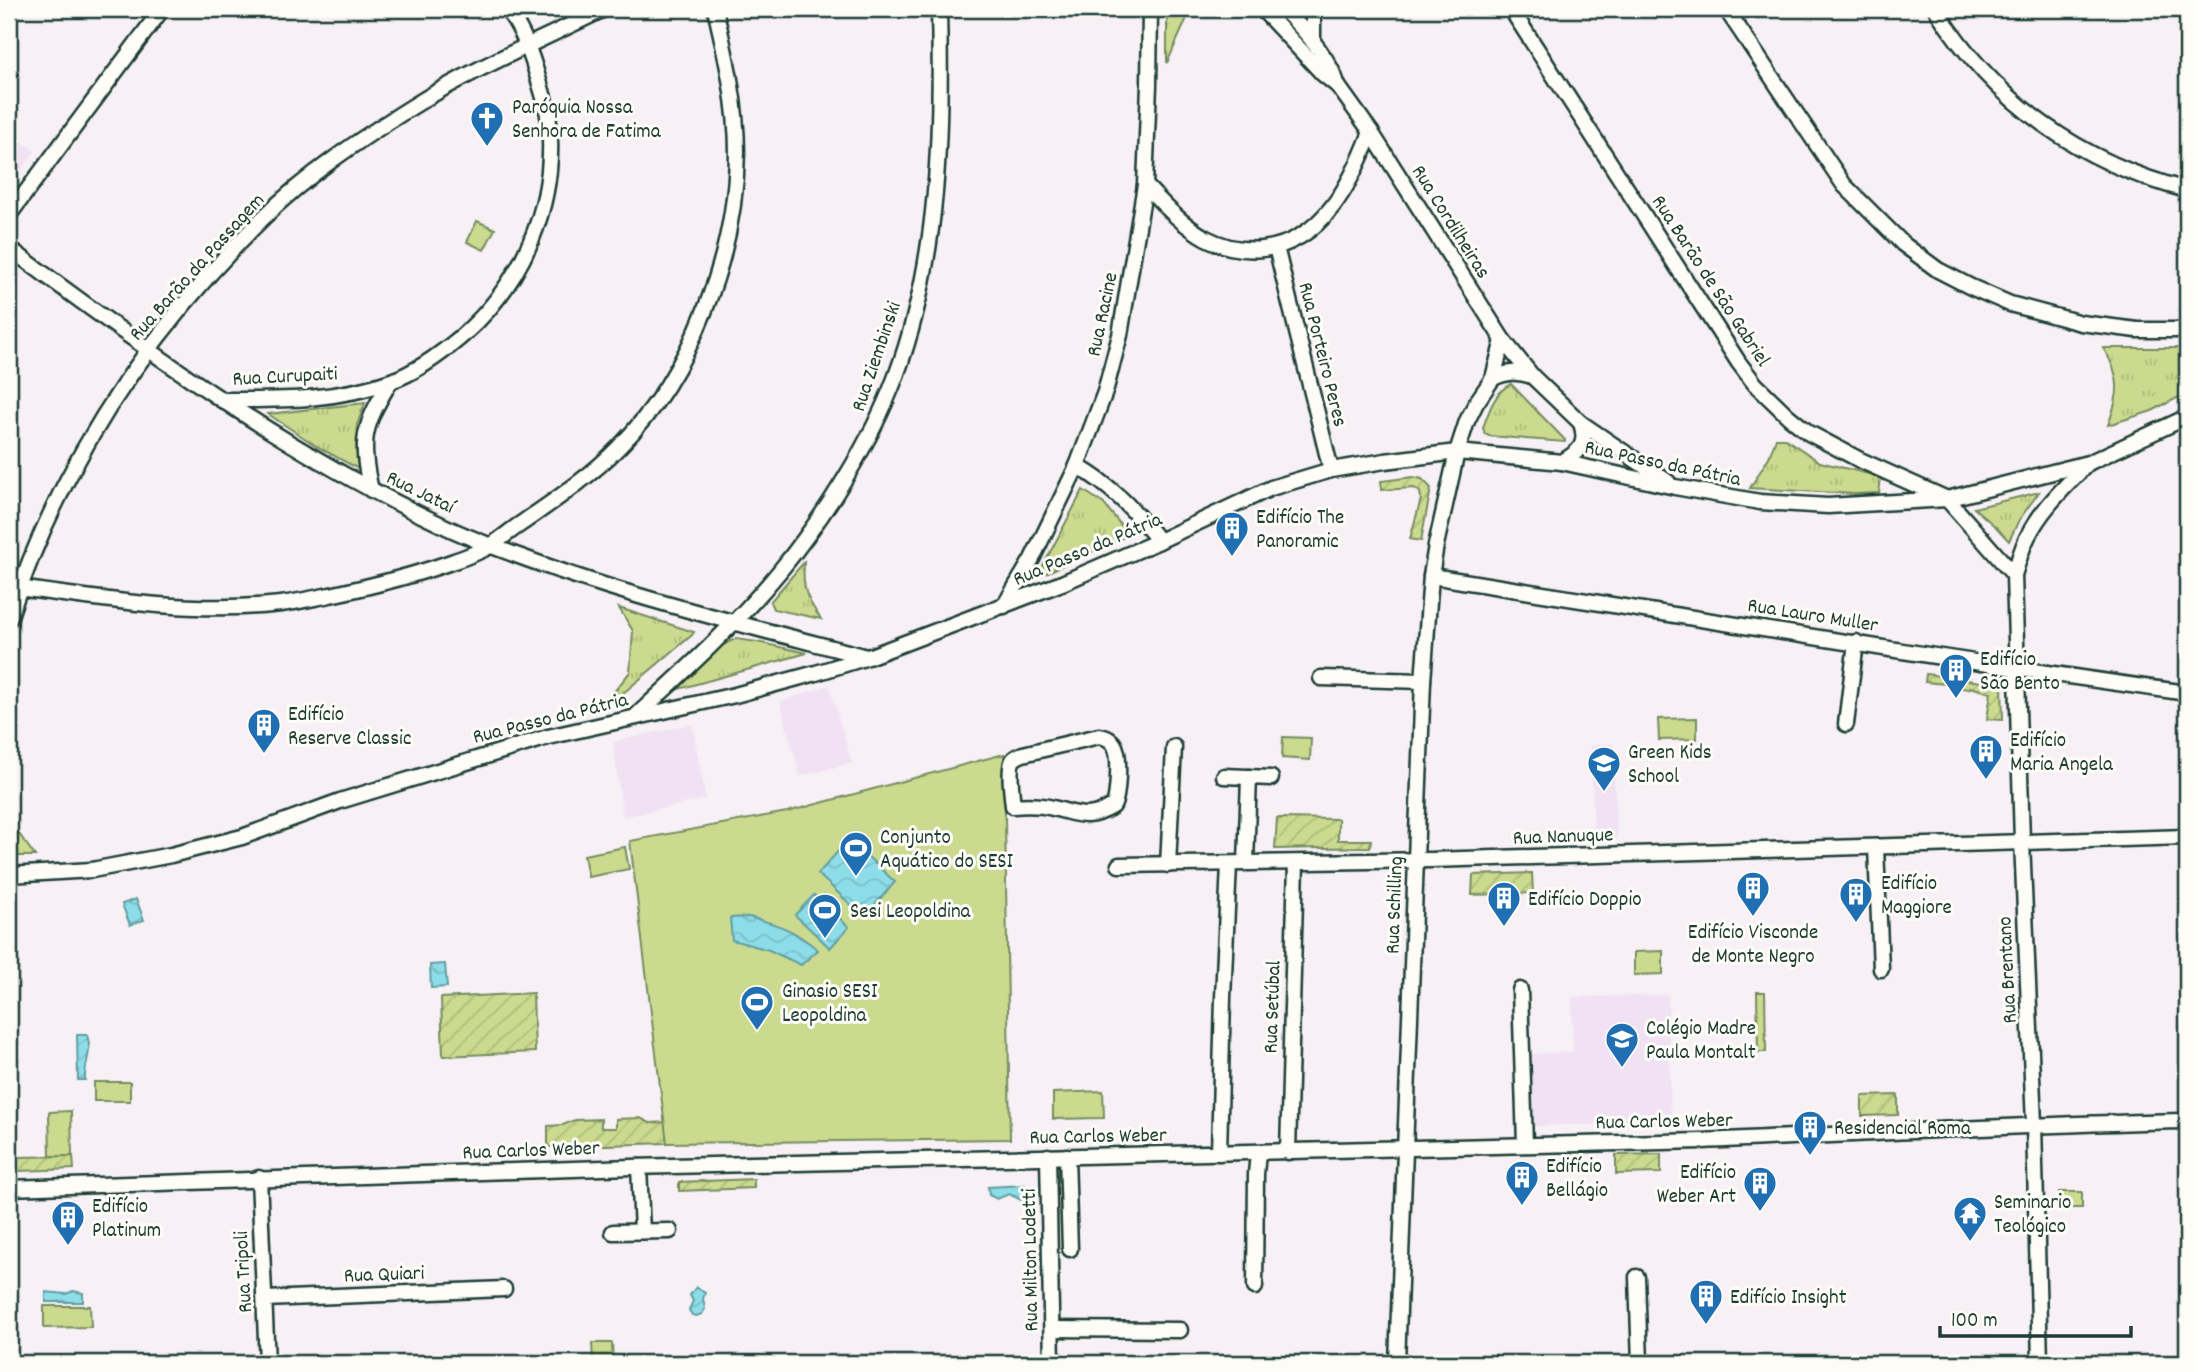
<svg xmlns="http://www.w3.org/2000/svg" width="2196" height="1372" font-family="Dekko,sans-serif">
<defs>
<pattern id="grass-tufts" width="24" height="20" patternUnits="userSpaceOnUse" patternTransform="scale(1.75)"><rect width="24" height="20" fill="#cbda8e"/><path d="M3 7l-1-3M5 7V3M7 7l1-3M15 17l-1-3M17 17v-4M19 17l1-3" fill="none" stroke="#aebc7b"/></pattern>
<pattern id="garden-furrows" width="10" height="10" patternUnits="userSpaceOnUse" patternTransform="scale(1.75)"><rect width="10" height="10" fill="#cbda8e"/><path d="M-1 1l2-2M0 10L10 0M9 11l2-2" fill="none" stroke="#aebc7b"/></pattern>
<pattern id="water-waves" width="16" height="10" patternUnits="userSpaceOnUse" patternTransform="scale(1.75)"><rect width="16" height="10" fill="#8ddde9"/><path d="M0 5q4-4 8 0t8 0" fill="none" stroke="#79bfc8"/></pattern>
</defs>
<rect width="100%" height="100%" fill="#f7f0f5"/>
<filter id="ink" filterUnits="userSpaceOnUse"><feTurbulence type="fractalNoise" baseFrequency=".0143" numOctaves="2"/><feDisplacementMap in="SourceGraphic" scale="14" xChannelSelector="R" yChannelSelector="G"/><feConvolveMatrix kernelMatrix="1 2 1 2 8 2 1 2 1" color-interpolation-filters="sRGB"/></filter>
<g filter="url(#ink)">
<g fill="#f0e2f3">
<path d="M9 132 35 151 15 178 9 173Z"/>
<path d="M829 685 852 763 800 776 780 702Z"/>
<path d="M692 724 706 799 623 817 613 742Z"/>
<path d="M1613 744 1617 839 1594 840 1591 745Z"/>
<path d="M1668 995 1671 1123 1530 1126 1529 1054 1573 1052 1572 997Z"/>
</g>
<g fill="url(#grass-tufts)" stroke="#758c61" stroke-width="2">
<path d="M1167 9H1191L1167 63Z"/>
<path d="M2103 348H2187V393L2152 411 2108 425C2120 394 2122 377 2103 348Z"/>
<path d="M1511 384 1565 440V442L1489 436 1485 434 1483 428C1488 413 1495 391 1511 384Z"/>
<path d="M365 403 357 425 362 471 318 447 268 414Z"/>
<path d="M1776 438H1784L1820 462 1881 477 1879 493 1855 494 1750 488 1769 457Z"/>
<path d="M1083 490 1104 504 1129 535 1037 577Z"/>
<path d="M2039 492 2019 520 2009 541 1997 528 1974 508Z"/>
<path d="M804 562C802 589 806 598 821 619L773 609 770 602Z"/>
<path d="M619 608 694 632 692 635 621 695 605 703 630 672 633 631Z"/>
<path d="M736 639 757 642 807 653 679 689C693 673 715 645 736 639Z"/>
<path d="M9 828 17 831 35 856H9Z"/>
</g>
<g fill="url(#garden-furrows)" stroke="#758c61" stroke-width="2">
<path d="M1413 477 1422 479 1431 488 1421 541 1410 539 1421 499 1420 492 1414 488 1382 490 1381 481Z"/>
<path d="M1926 674 2002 685 2003 720 1987 719 1991 693 1970 687 1969 689 1947 686 1946 684 1925 682Z"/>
<path d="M1277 818 1338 819V840H1371L1370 847 1275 849Z"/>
<path d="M1532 873 1533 893 1472 895 1473 875Z"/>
<path d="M533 993 535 1052 443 1056 441 998Z"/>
<path d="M1898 1095V1115L1862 1116V1096Z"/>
<path d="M640 1118 650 1123 665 1122 667 1143 548 1147V1126L563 1125 575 1120 601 1119V1128H616V1119Z"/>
<path d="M1661 1154V1173L1616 1174V1155Z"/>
<path d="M73 1156 74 1169 18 1171V1157Z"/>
<path d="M754 1179V1188L679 1191V1182Z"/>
</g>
<g fill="#cbda8e" stroke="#758c61" stroke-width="2">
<path d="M477 221 495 229 484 250 467 242Z"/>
<path d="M1697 718V739L1659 740 1658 719Z"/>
<path d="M1283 737 1311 738 1310 760 1282 758Z"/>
<path d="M1004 754 1010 1139 667 1143 630 841 787 812Z"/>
<path d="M625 847 629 869 588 877 584 855Z"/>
<path d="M1663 951V974L1634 975V952Z"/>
<path d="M1757 992H1765L1766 1052H1758Z"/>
<rect x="94" y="1082" width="36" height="19"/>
<path d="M1103 1091 1104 1118 1053 1119V1093Z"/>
<path d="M71 1111 72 1156H50L49 1112Z"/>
<rect x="2059" y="1192" width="23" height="16"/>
<path d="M44 1306H90L91 1327 44 1328Z"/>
<path d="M592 1343H612L613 1363H593Z"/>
</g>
<g fill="url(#water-waves)" stroke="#619da1" stroke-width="2">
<path d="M849 839 895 882 864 917 818 874Z"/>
<path d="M814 895 849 927 830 948 795 915Z"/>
<path d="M136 899 144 920 130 925 122 904Z"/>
<path d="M749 917C780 925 793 929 818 950L801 965 769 950 732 940 730 918Z"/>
<path d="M445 964 447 987 431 988 430 965Z"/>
<path d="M77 1035H87C93 1051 84 1064 85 1080H78Z"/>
<path d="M1025 1185V1198L1021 1200 1009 1194 997 1199 989 1195 988 1187Z"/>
<path d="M696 1287 705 1293 703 1299 705 1309 702 1314 696 1316 692 1315 689 1310 693 1301 690 1295Z"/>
<path d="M73 1291 83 1293V1302H46V1292L66 1294Z"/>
</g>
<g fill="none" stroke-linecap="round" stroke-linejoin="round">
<defs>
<g id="minor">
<path d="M1262 9 1323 74 1338 86 1371 132 1503 340 1532 376 1581 423 1668 482"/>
<path d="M1283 9C1305 30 1329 57 1338 86"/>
<path d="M1511 9 1739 363 1755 384 1788 416 1809 433 1860 460 1947 499 2014 575"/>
<path d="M1726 9 1844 185 1903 244 1938 270 1971 287 2010 304 2081 323 2137 330H2187"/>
<path d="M1936 9C1994 102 2081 163 2187 190"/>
<path d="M1313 42V9"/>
<path d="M1145 185C1163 204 1182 225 1206 238 1223 247 1243 251 1263 249 1323 242 1352 182 1371 132"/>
<path d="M9 215 162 9"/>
<path d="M1276 247 1331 470"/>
<path d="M9 248C147 351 287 453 444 526 471 539 499 549 527 559 638 600 753 627 867 657"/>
<path d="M1493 378C1507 372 1517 371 1532 376"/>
<path d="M222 400C279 400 336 401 391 381 417 372 441 354 462 336 523 283 557 204 549 123 548 109 543 94 539 81 531 54 524 32 507 9"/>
<path d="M1562 462C1580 451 1588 445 1581 423"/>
<path d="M1077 466C1111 485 1135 511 1159 541"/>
<path d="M371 490C359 440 364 425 390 382"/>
<path d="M1431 576C1683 616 1935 658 2187 693"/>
<path d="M9 585 19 588C105 600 193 614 281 604 297 602 314 598 330 595 372 586 413 576 454 561 466 557 479 552 490 546 501 539 511 530 522 523 555 500 590 477 619 447 691 374 736 255 737 152 737 105 726 55 715 9"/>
<path d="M1004 606 1032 559 1077 466 1105 392 1120 335 1145 185 1149 85 1150 9"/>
<path d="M9 619C59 465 147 333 262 219 306 175 362 138 415 105 475 68 541 40 604 9"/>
<path d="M1321 678 1423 681"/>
<path d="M637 715C687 669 736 624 779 572 824 517 871 443 896 376 939 260 942 131 939 9"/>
<path d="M1846 724 1856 642"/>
<path d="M1099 736C1107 737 1114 741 1116 749 1120 759 1118 798 1113 806 1088 821 1078 814 1053 808 1041 805 1025 805 1013 806 1012 796 1008 768 1013 760 1014 758 1020 755 1023 754Z"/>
<path d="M1224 776 1271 778"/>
<path d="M1876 847 1881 969"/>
<path d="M1246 863 1249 777"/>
<path d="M1119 865 1431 860 2187 837"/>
<path d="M1168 865 1174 747"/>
<path d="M9 875 92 870 171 855 242 837 340 801 548 737 735 695 816 673 868 657 1062 583 1159 541 1271 488 1331 470 1385 461 1457 452 1562 462 1675 487 1760 502 1828 506 1947 499 2088 463 2187 417"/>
<path d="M1520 990 1525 1144"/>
<path d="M1288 1152 1296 863"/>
<path d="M1219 1153 1223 998 1229 864"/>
<path d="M1048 1156 1052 1363"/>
<path d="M1067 1156 1070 1249"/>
<path d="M639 1167 642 1231"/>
<path d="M259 1178 267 1363"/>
<path d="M9 1188 632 1167 1703 1141C1864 1134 2026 1124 2187 1121"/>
<path d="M613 1232 670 1231"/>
<path d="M1637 1277 1640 1363"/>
<path d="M1255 1287 1256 1174 1258 1153"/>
<path d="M265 1299 504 1289"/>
<path d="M1052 1329 1180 1330"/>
<path d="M1397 1363 1417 833 1423 681 1431 576 1436 545 1457 452 1467 421 1476 403 1493 378 1503 340"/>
<path d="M2040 1363 2034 1124 2022 841 2014 575C2018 563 2021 550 2027 538 2041 509 2065 487 2087 464"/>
</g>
</defs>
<use href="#minor" stroke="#1f3d34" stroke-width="19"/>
<use href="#minor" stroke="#fdfcf7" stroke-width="14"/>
</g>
</g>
<defs>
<symbol id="church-pin" viewBox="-11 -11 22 30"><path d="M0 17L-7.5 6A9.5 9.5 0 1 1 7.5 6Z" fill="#1f6fb2" stroke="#fdfcf7"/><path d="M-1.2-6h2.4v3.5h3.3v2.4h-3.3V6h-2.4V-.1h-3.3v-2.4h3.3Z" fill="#fff"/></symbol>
<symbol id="building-pin" viewBox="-11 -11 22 30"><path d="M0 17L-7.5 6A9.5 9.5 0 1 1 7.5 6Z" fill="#1f6fb2" stroke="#fdfcf7"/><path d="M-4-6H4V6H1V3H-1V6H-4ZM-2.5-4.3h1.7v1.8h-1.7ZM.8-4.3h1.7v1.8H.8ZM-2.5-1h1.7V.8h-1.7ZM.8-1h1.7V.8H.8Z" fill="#fff"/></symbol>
<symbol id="school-pin" viewBox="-11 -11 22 30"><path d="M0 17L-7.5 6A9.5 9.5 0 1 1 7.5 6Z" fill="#1f6fb2" stroke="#fdfcf7"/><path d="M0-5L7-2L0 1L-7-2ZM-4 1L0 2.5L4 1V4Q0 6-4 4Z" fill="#fff"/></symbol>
<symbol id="stadium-pin" viewBox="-11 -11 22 30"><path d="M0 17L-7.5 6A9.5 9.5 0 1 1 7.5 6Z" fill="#1f6fb2" stroke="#fdfcf7"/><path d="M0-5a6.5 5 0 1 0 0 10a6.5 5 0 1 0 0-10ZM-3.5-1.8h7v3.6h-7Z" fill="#fff"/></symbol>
<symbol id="temple-pin" viewBox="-11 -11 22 30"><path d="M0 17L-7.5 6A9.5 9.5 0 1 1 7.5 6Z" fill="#1f6fb2" stroke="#fdfcf7"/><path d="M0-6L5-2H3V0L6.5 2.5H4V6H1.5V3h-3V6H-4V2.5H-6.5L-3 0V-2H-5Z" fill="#fff"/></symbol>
</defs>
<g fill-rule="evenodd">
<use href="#church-pin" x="468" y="99" width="38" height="52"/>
<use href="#building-pin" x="1213" y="509" width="38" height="52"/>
<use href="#building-pin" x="1937" y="651" width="38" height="52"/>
<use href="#building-pin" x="245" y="706" width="38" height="52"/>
<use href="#building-pin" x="1967" y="732" width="38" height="52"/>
<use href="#school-pin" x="1585" y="744" width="38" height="52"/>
<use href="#stadium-pin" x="837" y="829" width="38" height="52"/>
<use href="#building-pin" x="1734" y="869" width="38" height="52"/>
<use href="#building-pin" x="1837" y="875" width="38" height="52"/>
<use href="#building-pin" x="1485" y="879" width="38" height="52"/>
<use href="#stadium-pin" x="806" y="891" width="38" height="52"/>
<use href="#stadium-pin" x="738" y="983" width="38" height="52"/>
<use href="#school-pin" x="1603" y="1020" width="38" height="52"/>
<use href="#building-pin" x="1791" y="1108" width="38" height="52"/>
<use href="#building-pin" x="1503" y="1158" width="38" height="52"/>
<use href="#building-pin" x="1741" y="1164" width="38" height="52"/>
<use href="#temple-pin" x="1951" y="1194" width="38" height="52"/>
<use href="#building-pin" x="49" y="1198" width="38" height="52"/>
<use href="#building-pin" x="1687" y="1277" width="38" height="52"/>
</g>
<g text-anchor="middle" stroke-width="6" stroke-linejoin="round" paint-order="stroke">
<g font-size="21" fill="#1f3d34" stroke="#fdfcf7" text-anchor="start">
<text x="512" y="113">Paróquia Nossa<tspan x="512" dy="24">Senhora de Fatima</tspan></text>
<text x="1256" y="523">Edifício The<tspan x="1256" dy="24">Panoramic</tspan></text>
<text x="1980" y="665">Edifício<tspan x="1980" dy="24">São Bento</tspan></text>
<text x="288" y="720">Edifício<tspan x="288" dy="24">Reserve Classic</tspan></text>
<text x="2010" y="746">Edifício<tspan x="2010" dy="24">Maria Angela</tspan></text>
<text x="1628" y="758">Green Kids<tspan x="1628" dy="24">School</tspan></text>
<text x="880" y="843">Conjunto<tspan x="880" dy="24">Aquático do SESI</tspan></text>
<text x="1881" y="889">Edifício<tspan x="1881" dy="24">Maggiore</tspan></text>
<text x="1528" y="905">Edifício Doppio</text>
<text x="850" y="917">Sesi Leopoldina</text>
<text x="1753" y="938" text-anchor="middle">Edifício Visconde<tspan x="1753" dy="24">de Monte Negro</tspan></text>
<text x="782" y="997">Ginasio SESI<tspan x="782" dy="24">Leopoldina</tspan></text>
<text x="1646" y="1034">Colégio Madre<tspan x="1646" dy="24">Paula Montalt</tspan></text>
<text x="1834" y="1134">Residencial Roma</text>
<text x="1546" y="1172">Edifício<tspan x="1546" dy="24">Bellágio</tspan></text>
<text x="1736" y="1178" text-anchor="end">Edifício<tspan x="1736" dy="24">Weber Art</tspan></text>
<text x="1994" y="1208">Seminario<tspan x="1994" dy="24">Teológico</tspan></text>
<text x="92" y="1212">Edifício<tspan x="92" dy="24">Platinum</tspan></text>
<text x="1730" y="1303">Edifício Insight</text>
</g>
<g font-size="21" fill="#1f3d34" stroke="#fdfcf7">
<text transform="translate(1452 221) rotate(58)" y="7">Rua Cordilheiras</text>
<text transform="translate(196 266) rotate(-48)" y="7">Rua Barão da Passagem</text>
<text transform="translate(1712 280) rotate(57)" y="7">Rua Barão de São Gabriel</text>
<text transform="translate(1101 314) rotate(-78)" y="7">Rua Racine</text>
<text transform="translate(1324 354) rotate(76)" y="7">Rua Porteiro Peres</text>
<text transform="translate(875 356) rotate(-71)" y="7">Rua Ziembinski</text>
<text transform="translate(285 375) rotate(-3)" y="7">Rua Curupaiti</text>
<text transform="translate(1663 462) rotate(12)" y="7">Rua Passo da Pátria</text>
<text transform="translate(421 491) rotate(26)" y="7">Rua Jataí</text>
<text transform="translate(1087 548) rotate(-23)" y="7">Rua Passo da Pátria</text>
<text transform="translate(1813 614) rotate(9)" y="7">Rua Lauro Muller</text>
<text transform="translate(550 717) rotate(-14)" y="7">Rua Passo da Pátria</text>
<text transform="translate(1563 835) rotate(-2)" y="7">Rua Nanuque</text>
<text transform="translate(1393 905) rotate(-88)" y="7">Rua Schilling</text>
<text transform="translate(2006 970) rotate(-93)" y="7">Rua Brentano</text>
<text transform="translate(1271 1007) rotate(-88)" y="7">Rua Setúbal</text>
<text transform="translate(1664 1120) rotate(-1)" y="7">Rua Carlos Weber</text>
<text transform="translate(1098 1135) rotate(-1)" y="7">Rua Carlos Weber</text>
<text transform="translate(531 1149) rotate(-2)" y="7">Rua Carlos Weber</text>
<text transform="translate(1029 1260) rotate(-91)" y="7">Rua Milton Lodetti</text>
<text transform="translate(242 1272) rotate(-93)" y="7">Rua Tripoli</text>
<text transform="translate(384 1273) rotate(-2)" y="7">Rua Quiari</text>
</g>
</g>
<rect width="2196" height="1372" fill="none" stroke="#fdfcf7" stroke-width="35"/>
<rect x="18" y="18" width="2161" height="1337" fill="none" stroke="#1f3d34" stroke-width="2.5" filter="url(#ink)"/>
<path d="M1940 1326v10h191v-10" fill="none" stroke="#1f3d34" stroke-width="3.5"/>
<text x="1951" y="1326" font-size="21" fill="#1f3d34" stroke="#fdfcf7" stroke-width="5" paint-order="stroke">100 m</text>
</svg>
